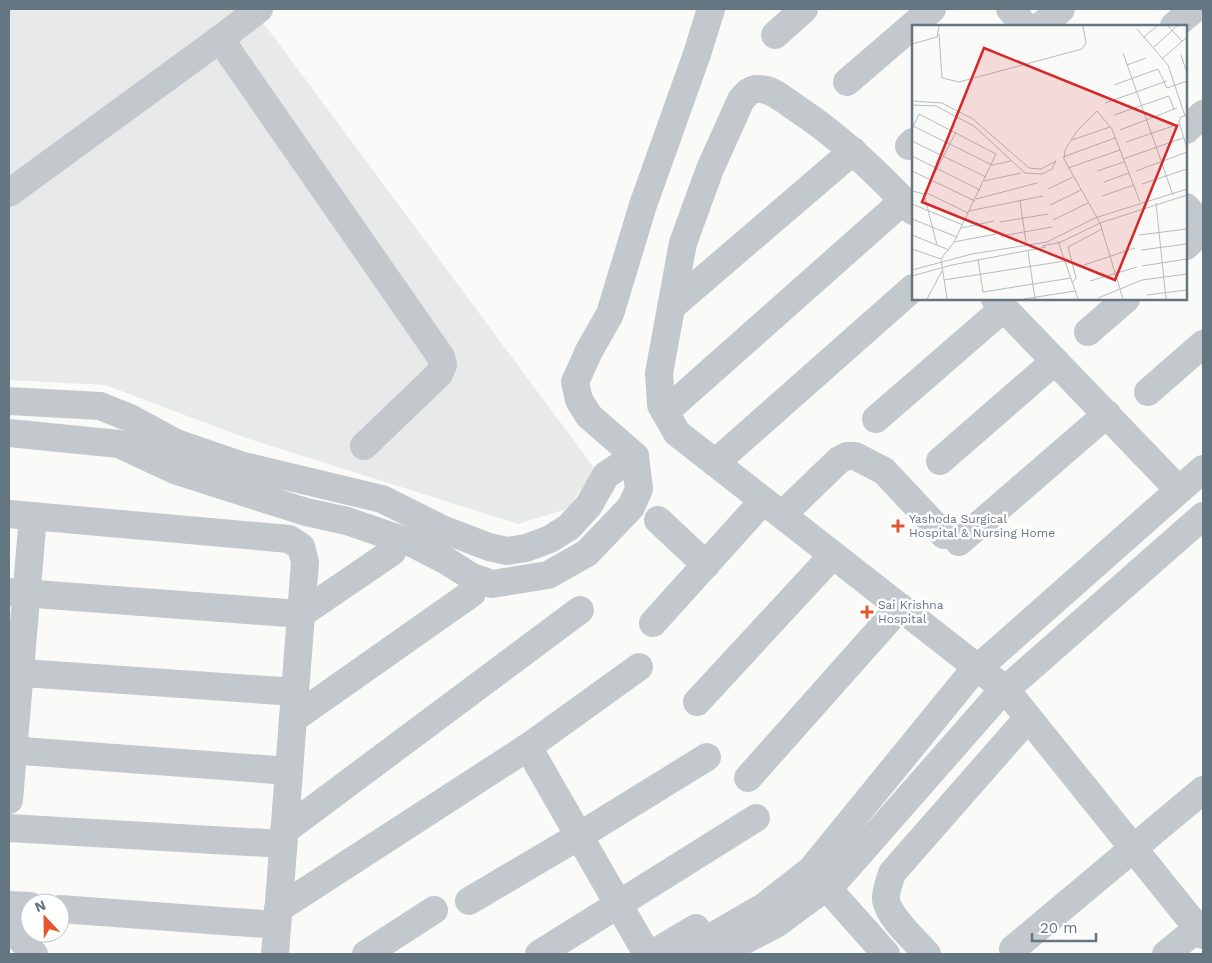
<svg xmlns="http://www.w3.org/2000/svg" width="1212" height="963" font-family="'Work Sans',sans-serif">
<rect width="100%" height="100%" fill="#fafaf8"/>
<path fill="#e8e9e9" d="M9 9H253L595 469 567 509 518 524 243 437 105 385 9 380Z"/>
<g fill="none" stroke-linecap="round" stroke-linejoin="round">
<g stroke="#c3c8cc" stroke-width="28">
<path d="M1010 9 1025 26"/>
<path d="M1041 26 1061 9"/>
<path d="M1174 26 1194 9"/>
<path d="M775 35 804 9"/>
<path d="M220 39 441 357 443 365 439 374 364 446"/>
<path d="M847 82 932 9"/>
<path d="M1186 130 1203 114"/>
<path d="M909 146 913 142"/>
<path d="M9 193 220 39 259 9"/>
<path d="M1186 207 1203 226"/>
<path d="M913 211C877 172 838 135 793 106 783 99 772 89 759 89 751 88 746 94 741 100L710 169 683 243 659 373 661 405 677 433 1006 690 1203 935"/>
<path d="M1186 246 1203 230"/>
<path d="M995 299 1179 490"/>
<path d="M671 307 853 151"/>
<path d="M1088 332 1126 299"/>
<path d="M1148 392 1203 344"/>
<path d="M9 401 100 406 130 418 176 443 240 465 382 499 442 529 489 547 507 551 526 548 550 539 569 527 589 505 606 475 635 456"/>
<path d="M665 412 903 201"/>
<path d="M876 419 1004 308"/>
<path d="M9 433 119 444 177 471 306 512 347 521 414 544 445 560 472 577 492 584 548 575 587 553 631 507 639 489 635 456 589 416 579 400 575 382 589 351 610 314 643 205 697 54 711 9"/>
<path d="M940 461 1055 361"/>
<path d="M715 463 913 288"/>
<path d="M9 514 289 539 301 547 305 562 275 954"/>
<path d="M782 515 839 460 847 456H855L884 471 944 535"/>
<path d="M658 520 706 565"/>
<path d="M959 542 1107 414"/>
<path d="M9 592 301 614 392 552"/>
<path d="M653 623 763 501"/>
<path d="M9 672 295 692"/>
<path d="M697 702 833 555"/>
<path d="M293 719 472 593"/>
<path d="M528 747 647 954"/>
<path d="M9 750 289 771"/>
<path d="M748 778 900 607"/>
<path d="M9 800 33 516"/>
<path d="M9 828 283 844"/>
<path d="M284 831 580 610"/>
<path d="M814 873 886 954"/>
<path d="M469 901 579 836 707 757"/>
<path d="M9 905 30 906"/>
<path d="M60 909 277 925"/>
<path d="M278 909 528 747 639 667"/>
<path d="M9 926 34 954"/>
<path d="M1013 949 1203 790"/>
<path d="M366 954 434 910"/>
<path d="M539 954 756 818"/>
<path d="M652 954 696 928"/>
<path d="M682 954 765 906 811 870 969 676 1203 469"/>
<path d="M718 954 776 924 837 879 996 698 1203 516"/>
<path d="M927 954C915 940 889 918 886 900 885 891 890 881 892 873L1028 718"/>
<path d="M1166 954 1203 924"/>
</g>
</g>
<g fill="#e4572e" stroke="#fff" stroke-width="2">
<path d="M895.5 518.5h5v5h5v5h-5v5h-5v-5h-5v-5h5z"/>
<path d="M864.5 604.5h5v5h5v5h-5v5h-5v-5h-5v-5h5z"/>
</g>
<g text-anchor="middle" stroke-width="5" stroke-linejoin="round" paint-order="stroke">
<g font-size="12" fill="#657683" stroke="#fff" text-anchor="start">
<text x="909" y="523">Yashoda Surgical<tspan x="909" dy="14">Hospital &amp; Nursing Home</tspan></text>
<text x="878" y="609">Sai Krishna<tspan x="878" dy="14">Hospital</tspan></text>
</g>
</g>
<g transform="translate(912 25)">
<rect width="275" height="275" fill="#fafaf8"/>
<path fill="none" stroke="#b5bdc2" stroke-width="1" d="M256 1 270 16M225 4 256 40 273 91M27 9 30 53 47 57 170 24 174 18 171 1M232 12 245 1M0 19 25 12 27 1M242 22 265 1M211 28 261 170M269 30 275 48M251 33 275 12M215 40 234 33M202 60 246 44 255 63 275 56M0 76 30 78 61 94 117 143 129 144 144 136M193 78 255 56M0 80 24 81 62 101 113 148 130 149 140 144 144 136M202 90 257 71 262 84M275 90 269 92 267 97 275 123M1 101 80 140 99 136M0 104 7 89 84 129 42 217 29 234 35 274M208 105 265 83M160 115 198 102M0 116 74 152M214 117 267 99M0 131 68 165M151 132 203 113M211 134 271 113M156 143 208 125M0 146 63 176M185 146 212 137M224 146 275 127M72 156 109 148M192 157 217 148M230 159 275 144M136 164 161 152M0 166 12 169 44 107M13 167 56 188M12 169 25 220M190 171 222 160M64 174 125 158M108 176 114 217M244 178 254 274M0 179 51 200M138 180 169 165M57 186 131 171M0 194 45 212M141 195 176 178M88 197 136 189M49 203 82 196M0 210 37 225M227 210 275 204M89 211 140 202M146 216 166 274M42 217 84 209M130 221 149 217 188 198 275 170M0 224 29 234M229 225 275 219M116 226 123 274M66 234 71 267 159 253M172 240 223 223M230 241 275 234M0 245 60 229 135 217 183 193 275 164M0 251 40 240 134 222M32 255 153 236M178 256 225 242M160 258 164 253 156 222 190 204M235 270 275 265M186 273 230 255 275 249M15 274 30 246M112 274 163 266M211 274 188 198 152 134 153 125 165 106 185 86 200 104 228 177"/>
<path fill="#d62828" fill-opacity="0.15" stroke="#d62828" stroke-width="2.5" d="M72 23 265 101 203 255 10 177Z"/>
<rect width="275" height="275" fill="none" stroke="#657683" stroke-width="2.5"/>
</g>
<rect width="1212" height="963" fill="none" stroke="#657683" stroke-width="20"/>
<g transform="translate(45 918) rotate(338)"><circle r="24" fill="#ffffff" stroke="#c1c8cd"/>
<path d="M0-4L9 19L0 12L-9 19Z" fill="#e4572e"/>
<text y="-8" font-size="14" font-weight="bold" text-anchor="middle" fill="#657683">N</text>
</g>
<path d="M1032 933v8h64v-8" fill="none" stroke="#657683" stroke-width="2.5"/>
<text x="1040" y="933" font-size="15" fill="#657683" stroke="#ffffff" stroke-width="4" paint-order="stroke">20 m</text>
</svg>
